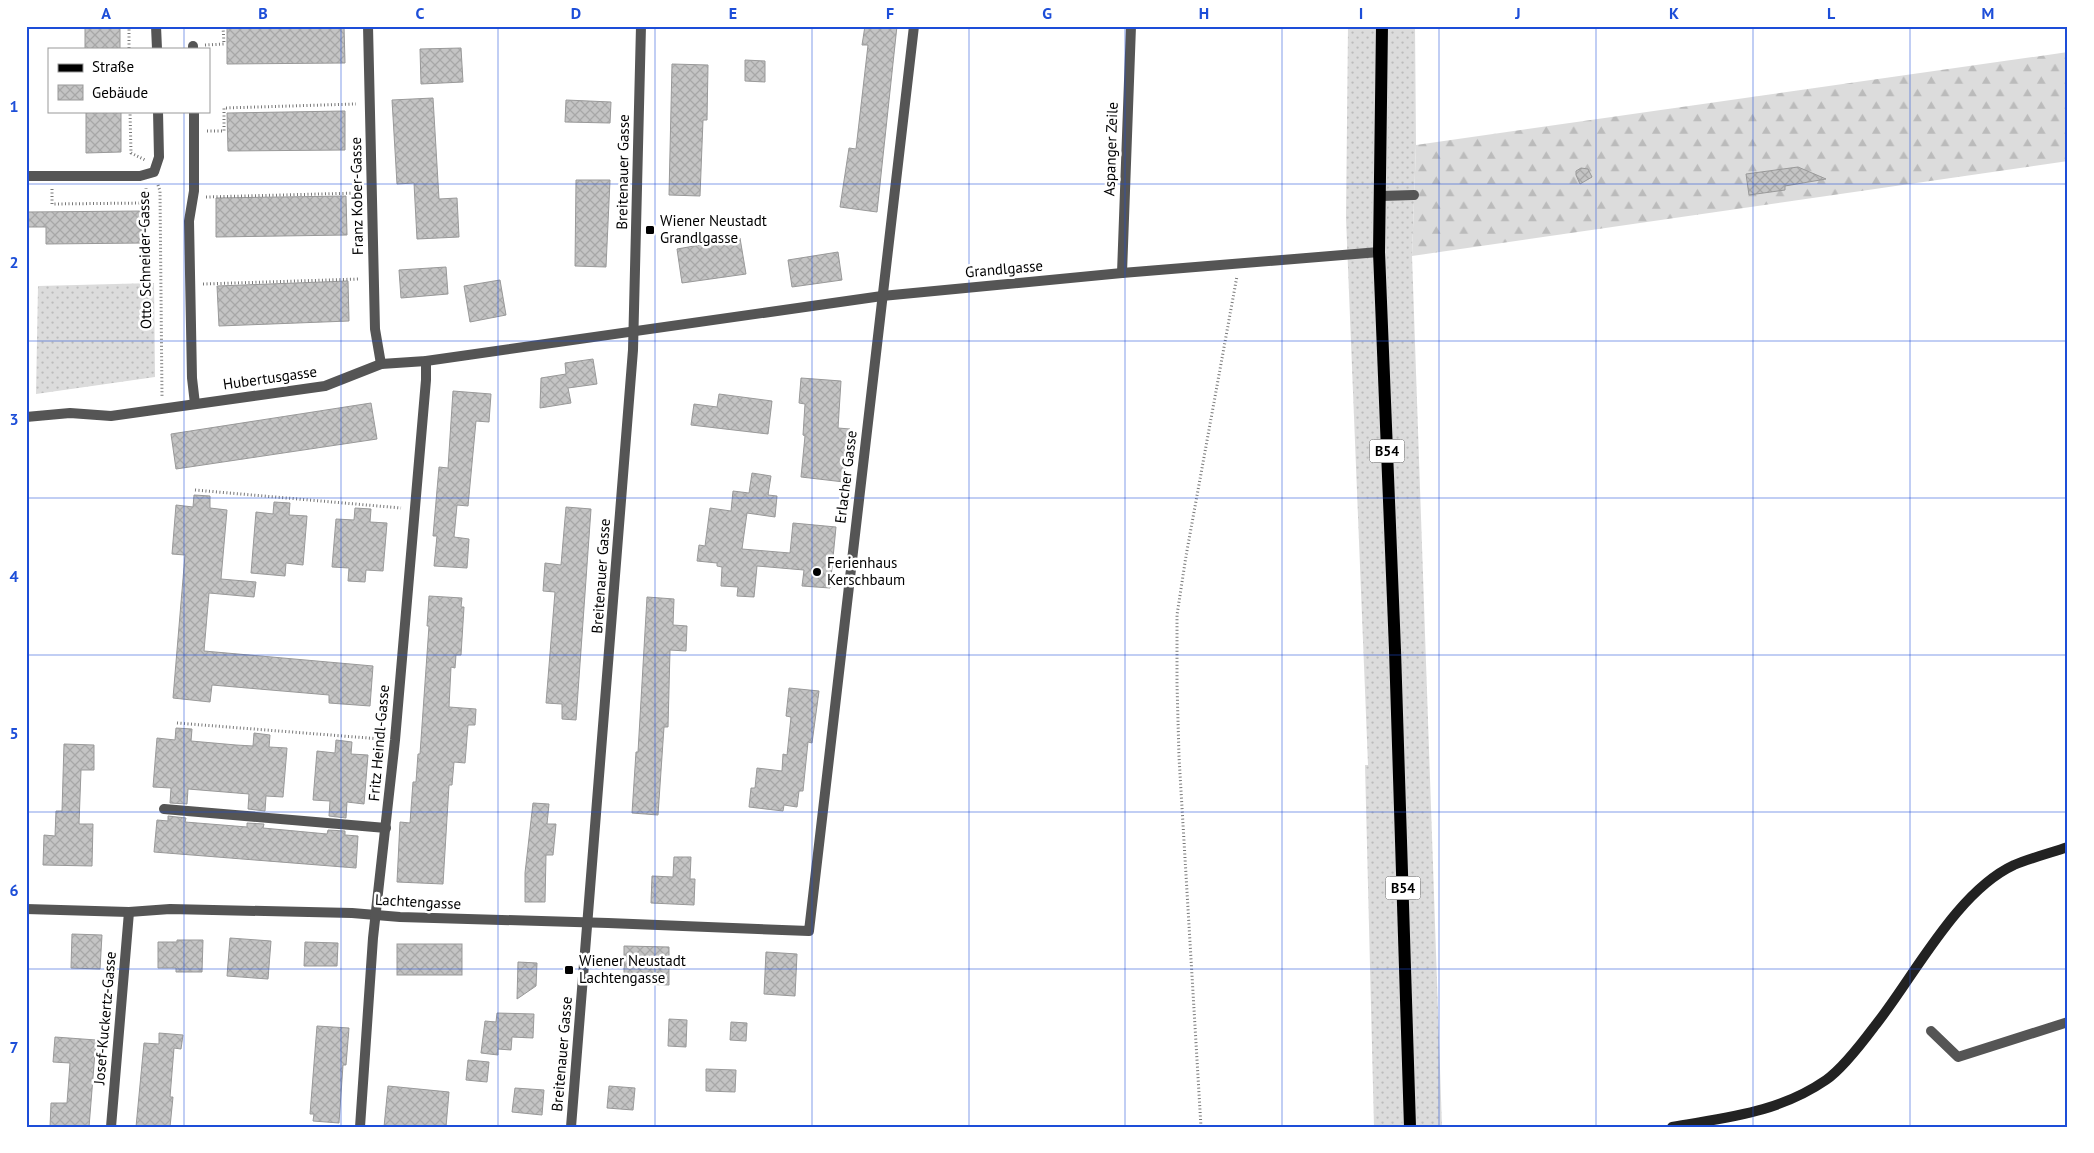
<svg xmlns="http://www.w3.org/2000/svg" width="2094" height="1153" font-family="'PT Sans',sans-serif">
<defs>
<pattern id="grass-dots" width="8" height="8" patternUnits="userSpaceOnUse" patternTransform="scale(1.25)"><rect width="8" height="8" fill="#dcdcdc"/><path d="M2 2h.1M6 6h.1" fill="none" stroke="#bbb" stroke-width="1.8" stroke-linecap="round"/></pattern>
<pattern id="forest-firs" width="22" height="20" patternUnits="userSpaceOnUse" patternTransform="scale(1.25)"><rect width="22" height="20" fill="#dcdcdc"/><path d="M5 1l3.5 6h-7zM16 11l3.5 6h-7z" fill="#bbb"/></pattern>
<pattern id="building-cross-hatch" width="8" height="8" patternUnits="userSpaceOnUse" patternTransform="scale(1.25)"><rect width="8" height="8" fill="#c4c4c4"/><path d="M0 0l8 8M0 8l8-8" fill="none" stroke="#a7a7a7"/></pattern>
</defs>
<rect width="100%" height="100%" fill="#fff"/>
<g fill="url(#grass-dots)">
<path d="M1348 26H1415L1416 145 1412 256 1442 1127H1374L1365 765H1368L1346 218Z"/>
<path d="M154 283 155 377 36 394 38 286Z"/>
</g>
<path fill="url(#forest-firs)" d="M2068 52V161L1412 256 1416 145Z"/>
<g fill="url(#building-cross-hatch)" stroke="#999">
<rect x="85" y="26" width="35" height="23"/>
<path d="M227 26H344L345 63 227 64Z"/>
<path d="M865 26H897L877 212 840 207 849 148 856 149 868 45H862Z"/>
<path d="M461 48 463 82 421 84 420 49Z"/>
<path d="M745 60 765 61V82L745 81Z"/>
<path d="M672 64 708 65 707 120H703L700 196 669 195Z"/>
<path d="M433 98 439 199 457 198 459 237 417 239 414 183 397 184 392 100Z"/>
<path d="M566 100 611 102 610 123 565 122Z"/>
<path d="M86 111H121V152L86 153Z"/>
<path d="M345 111V150L228 151 227 113Z"/>
<path d="M1798 167 1826 179 1785 186V190L1749 195 1746 174Z"/>
<path d="M1581 168 1588 169 1592 177 1580 184 1576 175V171Z"/>
<path d="M576 180H610L606 267 575 266Z"/>
<path d="M346 196 347 235 216 237V198Z"/>
<path d="M143 211 144 243 46 244V227H26V212Z"/>
<path d="M740 238 746 274 682 283 677 249Z"/>
<path d="M838 252 842 280 792 287 788 260Z"/>
<path d="M446 267 448 294 401 298 399 270Z"/>
<path d="M500 280 506 315 470 322 464 286Z"/>
<path d="M348 281 349 321 219 326 217 286Z"/>
<path d="M593 359 597 384 568 388 571 403 540 408 541 378 566 374 565 363Z"/>
<path d="M801 378 841 381 838 428 850 429 844 482 801 477 805 436 803 435 805 404 799 403Z"/>
<path d="M453 391 491 394 489 422 476 421 468 506 457 505 454 537 469 539 467 568 434 566 437 536H433L439 467 448 468Z"/>
<path d="M719 394 772 401 768 434 691 425 694 404 717 407Z"/>
<path d="M371 403 377 439 176 469 171 434Z"/>
<path d="M752 473 771 476 768 495 777 496 775 517 747 513 742 549 790 553 793 523 836 527 830 588 802 586 804 570 757 566 754 597 737 596 738 587 721 586 722 567 717 566V563L697 561 699 545 705 546 710 508 731 511 733 491 749 493Z"/>
<path d="M194 495 210 496V508L227 510 221 579 256 582 254 597 209 593 204 651 373 666 370 706 329 703V695L212 685 210 702 173 698 185 555 172 554 176 505 193 507Z"/>
<path d="M274 502 290 503 289 515 307 516 303 565 286 563 285 576 251 573 256 512 273 514Z"/>
<path d="M566 507 591 509 576 720 562 719V704L546 703 555 592 543 591 545 563 561 565Z"/>
<path d="M355 508 371 509 370 522 387 523 383 571 366 570 365 582 348 581 349 568 332 567 336 519 354 520Z"/>
<path d="M429 596 462 598 461 607H464L461 655H456L455 668 451 667 449 707 476 709 475 725H468L465 763 454 762 452 785H449L443 884 397 882 400 822 410 823 413 782H416L418 754H420L429 626H427Z"/>
<path d="M647 597 674 599 673 625 687 626 686 651 670 650 668 727H664L658 815 632 813 636 752H638Z"/>
<path d="M789 688 819 691 812 743 808 742 803 791H799L797 807 784 805 783 811 749 807 751 788H755L757 768 782 771 783 754 787 755 791 717 786 716Z"/>
<path d="M176 728 192 729 191 741 236 745 253 746 254 733 270 735 269 747 287 748 283 797 266 796 265 811 248 809 249 794 188 789 187 804 170 803 171 788 153 787 157 738 175 740Z"/>
<path d="M336 740 352 742 351 754 368 755 364 804 347 802 346 818 329 816 330 801 313 800 317 751 335 753Z"/>
<path d="M64 744 94 745V770H81L79 824H93L92 866 43 865 44 835 55 836 56 811H62Z"/>
<path d="M533 803 549 804 547 824H556L553 855H546L545 902H525V873Z"/>
<path d="M168 816 186 818 185 822 247 827V823L264 824 263 828 327 834 328 830 345 831V835L358 836 356 868 154 852 157 820 168 821Z"/>
<path d="M674 857H691L690 879H695L694 905 651 903 652 876 673 877Z"/>
<path d="M72 934 102 935 100 969 71 968Z"/>
<path d="M230 938 271 941 268 979 227 976Z"/>
<path d="M177 940H203L202 972H176V968H158V942H177Z"/>
<path d="M305 942 338 943 337 966H304Z"/>
<rect x="397" y="944" width="65" height="31"/>
<path d="M624 946 669 947V985L640 984 641 979H624Z"/>
<path d="M766 952 797 954 795 996 764 994Z"/>
<path d="M518 962 537 963 536 986 517 999Z"/>
<path d="M497 1013 534 1014 533 1038 512 1037 511 1050 498 1049V1055L481 1053 485 1021 496 1022Z"/>
<path d="M669 1019 687 1020 686 1047 668 1046Z"/>
<path d="M731 1022 747 1023 746 1041 730 1040Z"/>
<path d="M317 1026 349 1028 346 1065H343L339 1123 313 1121 314 1114H310Z"/>
<path d="M159 1033 183 1035 181 1049 174 1048 170 1097H173L170 1127H136L144 1043 159 1044Z"/>
<path d="M55 1037 96 1040 89 1127H50L51 1103H67L70 1063 53 1062Z"/>
<path d="M468 1060 489 1062 487 1082 466 1080Z"/>
<path d="M706 1069 736 1070 735 1092 706 1091Z"/>
<path d="M388 1086 449 1092 446 1127H384Z"/>
<path d="M609 1086 635 1088 633 1110 607 1108Z"/>
<path d="M515 1088 544 1090 542 1115 512 1112Z"/>
</g>
<g fill="none" stroke-linecap="round" stroke-linejoin="round">
<defs>
<path id="primary" d="M1382 26 1379 252 1395 650 1410 1127"/>
</defs>
<use href="#primary" stroke="#dbdbdb" stroke-width="15"/>
<g stroke="#777" stroke-width="3" stroke-dasharray="1 2.5" stroke-linecap="butt">
<path d="M129 26V49"/>
<path d="M205 45 224 44 223 26"/>
<path d="M130 111 131 153 145 160"/>
<path d="M207 131H224V108L356 104"/>
<path d="M158 185 160 191 162 396"/>
<path d="M52 189V204L145 203 146 188"/>
<path d="M206 197 358 193"/>
<path d="M203 284 359 279"/>
<path d="M195 490 401 508"/>
<path d="M177 723 381 739"/>
<path d="M1201 1127 1179 757 1177 684V615L1186 556 1237 276"/>
</g>
<g stroke="#555" stroke-width="10">
<path d="M193 46V49"/>
<path d="M194 111V191L189 221 192 378 195 404"/>
<path d="M1381 196 1414 195"/>
<path d="M164 809 386 828"/>
</g>
<g stroke="#555" stroke-width="10">
<path d="M156 26 157 49"/>
<path d="M368 26 375 329 381 364"/>
<path d="M26 176H140L154 172 159 157 158 111"/>
<path d="M1122 273 1131 26"/>
<path d="M26 417 70 413 111 416 325 386 381 364 426 361 882 296 1122 273 1379 252"/>
<path d="M26 909 129 912 170 909 352 913 400 917 608 923 809 931 914 26"/>
<path d="M1931 1031 1958 1057 2068 1022"/>
<path d="M111 1127 129 912"/>
<path d="M360 1127 373 938 395 740 426 380V361"/>
<path d="M571 1127 633 350 641 26"/>
</g>
<path stroke="#222" stroke-width="10" d="M1672 1127C1728 1117 1778 1113 1826 1080 1842 1069 1862 1043 1874 1027 1914 977 1956 892 2014 865 2031 858 2050 853 2068 847"/>
<use href="#primary" stroke="#000" stroke-width="12"/>
</g>
<path fill="none" stroke="#1d4ed8" stroke-width="1" stroke-opacity="0.55" d="M184 26V49M341 26V1127M498 26V1127M655 26V1127M812 26V1127M969 26V1127M1125 26V1127M1282 26V1127M1439 26V1127M1596 26V1127M1753 26V1127M1910 26V1127M184 111V1127M26 184H2068M26 341H2068M26 498H2068M26 655H2068M26 812H2068M26 969H2068"/>
<g fill="#000" stroke="#fff" stroke-width="2">
<rect x="645" y="225" width="10" height="10" rx="2.5"/>
<circle cx="817" cy="572" r="5"/>
<rect x="564" y="965" width="10" height="10" rx="2.5"/>
</g>
<g text-anchor="middle" stroke-width="5" stroke-linejoin="round" paint-order="stroke">
<g fill="#fff" stroke="#4c4c4c" stroke-width="1">
<rect x="1369.5" y="439.5" width="35" height="23" rx="4"/>
<rect x="1385.5" y="876.5" width="35" height="23" rx="4"/>
</g>
<g font-size="14" font-weight="bold" fill="#000">
<text x="1387" y="456">B54</text>
<text x="1403" y="893">B54</text>
</g>
<g font-size="15" fill="#000" stroke="#fff">
<text transform="translate(1111 149) rotate(-88)" y="5">Aspanger Zeile</text>
<text transform="translate(623 172) rotate(-89)" y="5">Breitenauer Gasse</text>
<text transform="translate(357 196) rotate(-91)" y="5">Franz Kober-Gasse</text>
<text transform="translate(145 260) rotate(-91)" y="5">Otto Schneider-Gasse</text>
<text transform="translate(1004 269) rotate(-5)" y="5">Grandlgasse</text>
<text transform="translate(270 378) rotate(-8)" y="5">Hubertusgasse</text>
<text transform="translate(846 477) rotate(-83)" y="5">Erlacher Gasse</text>
<text transform="translate(601 576) rotate(-86)" y="5">Breitenauer Gasse</text>
<text transform="translate(379 743) rotate(-85)" y="5">Fritz Heindl-Gasse</text>
<text transform="translate(418 902) rotate(3)" y="5">Lachtengasse</text>
<text transform="translate(105 1018) rotate(-85)" y="5">Josef-Kuckertz-Gasse</text>
<text transform="translate(562 1054) rotate(-85)" y="5">Breitenauer Gasse</text>
</g>
<g font-size="15" fill="#000" stroke="#fff" text-anchor="start">
<text x="660" y="226">Wiener Neustadt<tspan x="660" dy="17">Grandlgasse</tspan></text>
<text x="827" y="568">Ferienhaus<tspan x="827" dy="17">Kerschbaum</tspan></text>
<text x="579" y="966">Wiener Neustadt<tspan x="579" dy="17">Lachtengasse</tspan></text>
</g>
</g>
<rect width="2094" height="1153" fill="none" stroke="#ffffff" stroke-width="55"/>
<rect x="48" y="48" width="162" height="65" fill="#ffffff" stroke="#999999"/>
<rect x="58" y="64" width="25" height="8" fill="#000000" stroke="#999999"/>
<text x="92" y="72" font-size="15" fill="#000000">Straße</text>
<rect x="58" y="85" width="25" height="15" fill="url(#building-cross-hatch)" stroke="#999999"/>
<text x="92" y="98" font-size="15" fill="#000000">Gebäude</text>
<rect x="28" y="28" width="2038" height="1098" fill="none" stroke="#1d4ed8" stroke-width="2"/>
<g font-size="16" text-anchor="middle" font-weight="bold" fill="#1d4ed8">
<text x="106" y="19">A</text>
<text x="263" y="19">B</text>
<text x="420" y="19">C</text>
<text x="576" y="19">D</text>
<text x="733" y="19">E</text>
<text x="890" y="19">F</text>
<text x="1047" y="19">G</text>
<text x="1204" y="19">H</text>
<text x="1361" y="19">I</text>
<text x="1518" y="19">J</text>
<text x="1674" y="19">K</text>
<text x="1831" y="19">L</text>
<text x="1988" y="19">M</text>
<text x="14" y="112">1</text>
<text x="14" y="268">2</text>
<text x="14" y="425">3</text>
<text x="14" y="582">4</text>
<text x="14" y="739">5</text>
<text x="14" y="896">6</text>
<text x="14" y="1053">7</text>
</g>
</svg>
